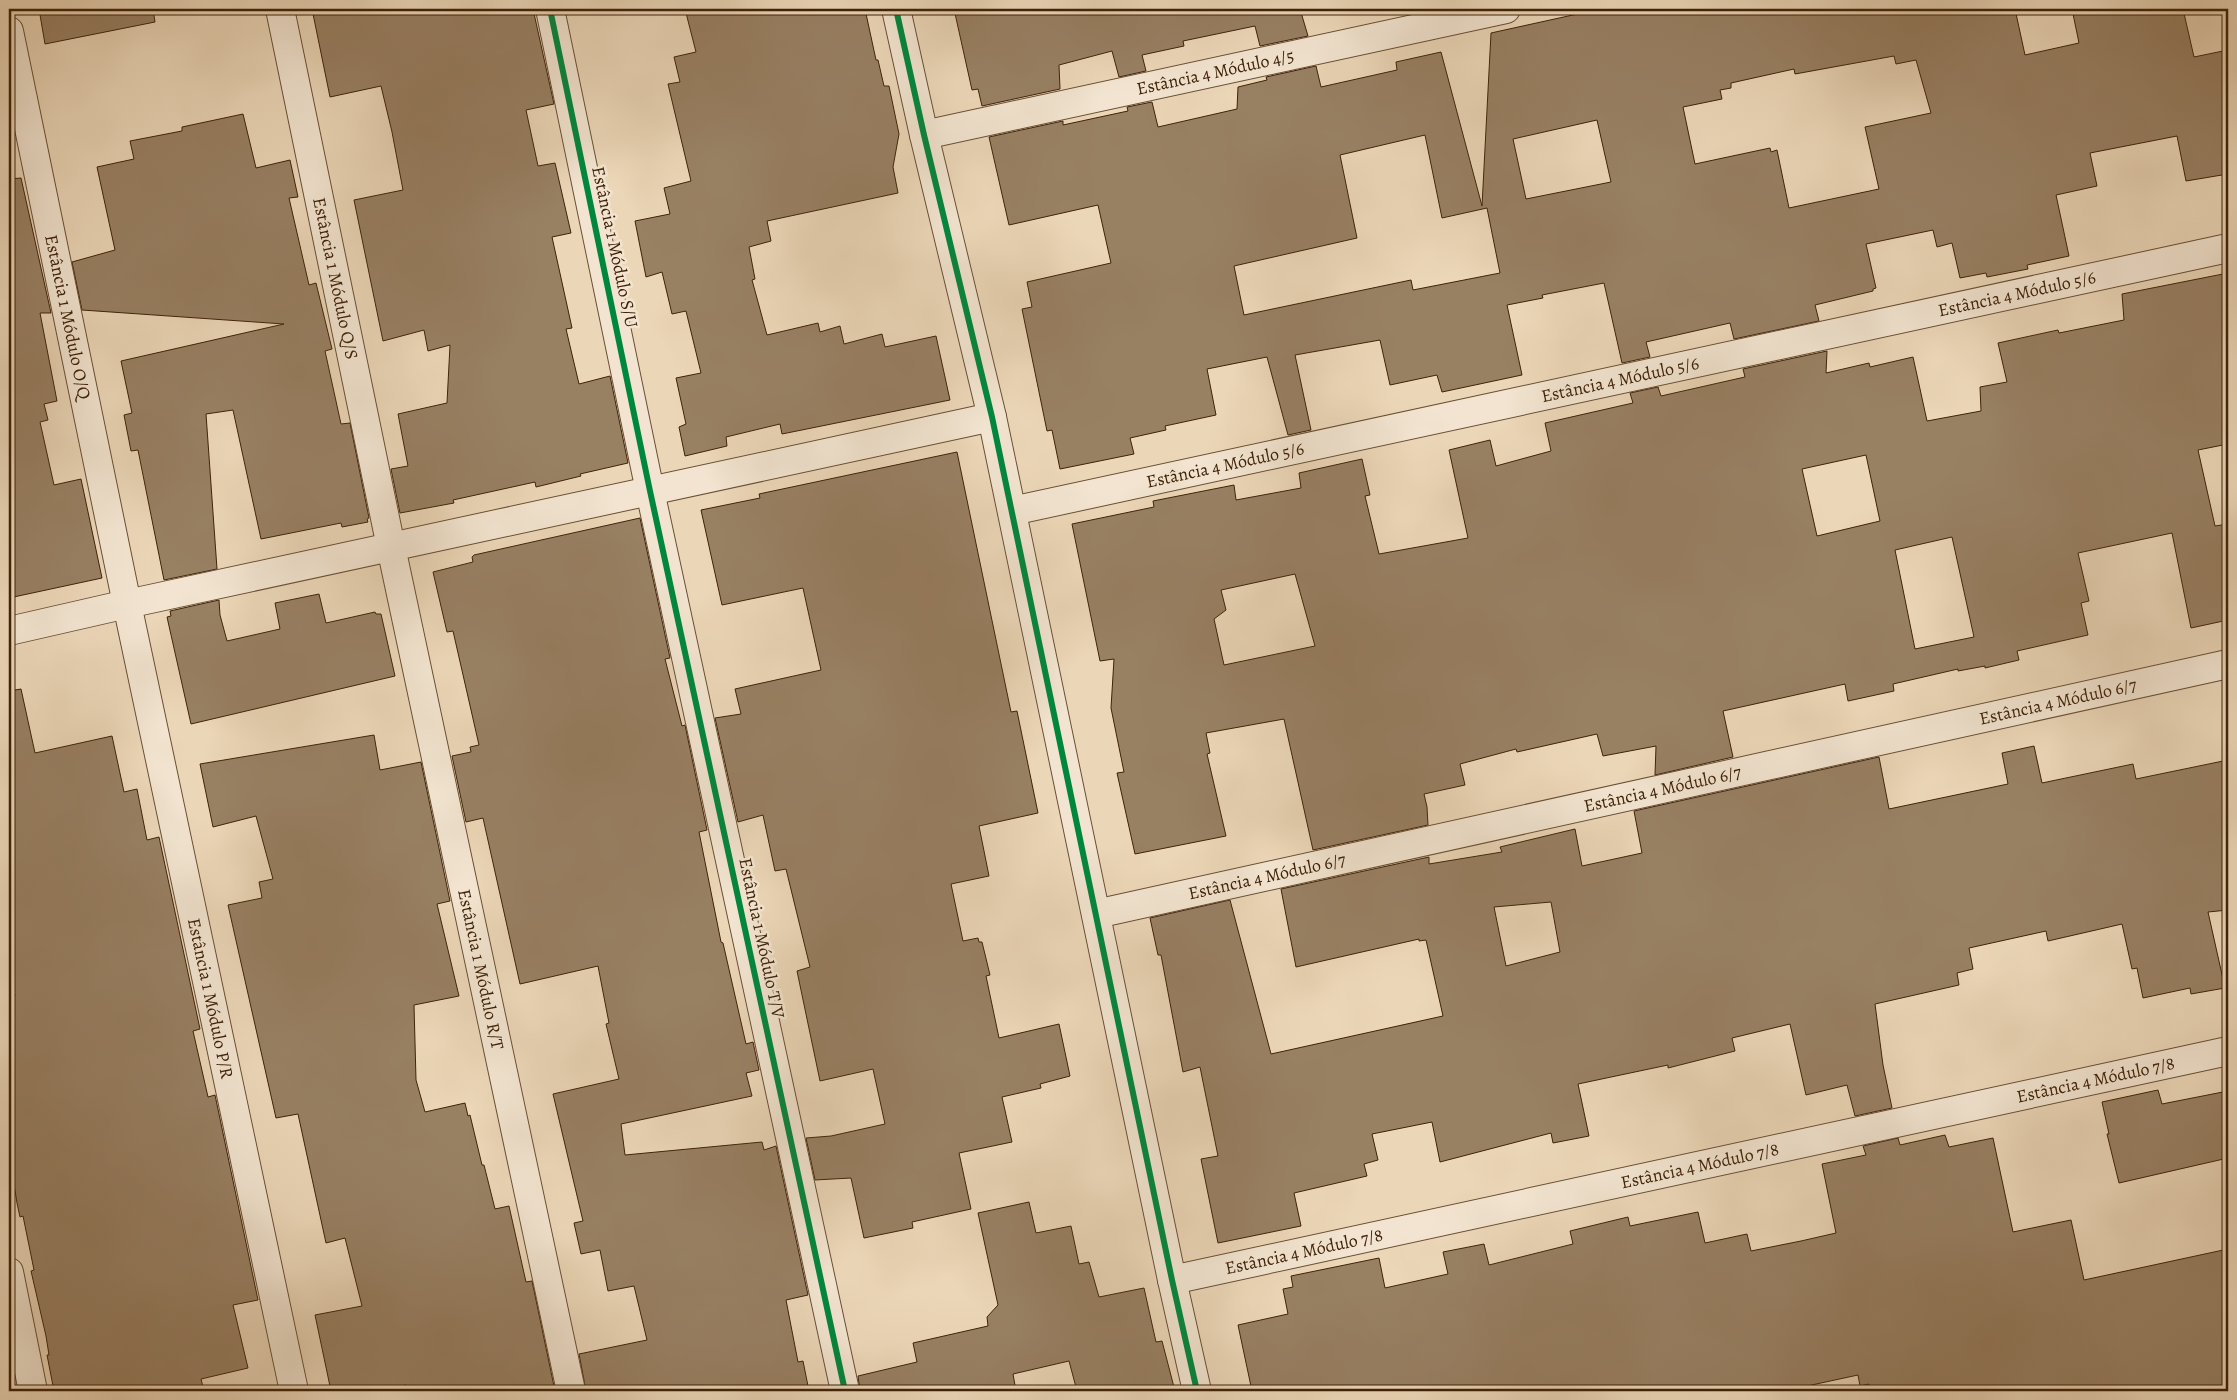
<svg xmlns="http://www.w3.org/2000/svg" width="2237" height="1400" font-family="Alegreya,serif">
<rect width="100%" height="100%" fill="#ebd6b7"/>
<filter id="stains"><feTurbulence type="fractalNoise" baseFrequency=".004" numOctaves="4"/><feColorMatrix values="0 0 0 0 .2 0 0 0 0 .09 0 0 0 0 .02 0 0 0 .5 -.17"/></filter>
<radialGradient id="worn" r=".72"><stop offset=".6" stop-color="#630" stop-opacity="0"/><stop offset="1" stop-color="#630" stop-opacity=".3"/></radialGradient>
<g fill="#988063" stroke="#3f2209" fill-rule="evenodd">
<path d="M39 9H153L155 22 45 44Z"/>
<path d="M312 9H533L554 104 526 110 538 166 555 163 571 233 552 237 572 328 566 329 579 384 610 376 628 463 580 474 581 476 536 487 535 482 453 500 454 503 400 513 391 469 408 466 398 414 447 403 450 345 428 351 424 330 383 341 354 200 403 190 392 132 381 86 330 97Z"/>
<path d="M685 9H865L876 60H878L884 86H889L899 134 893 167 898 193 767 221 771 241 749 247 755 279 752 280 767 335 818 323 820 332 840 326 844 344 882 334 885 347 936 336 950 400 782 434 780 424 726 437 727 446 685 456 679 427 686 424 676 378 701 373 686 311 672 314 662 272 646 277 635 221 670 214 664 188 691 181 668 84 680 82 674 57 696 52Z"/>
<path d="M954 9H1300L1308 36 1260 46 1255 26 1183 41 1184 46 1142 55 1146 71 1119 77 1112 51 1059 65 1060 89 982 106 978 89 972 90Z"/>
<path d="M1600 9H2015L2025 55 2079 43 2072 9H2183L2194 57 2228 50V174L2186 181 2177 136 2090 153 2097 186 2056 195 2069 256 2027 265 2028 269 1987 277 1986 273 1960 278 1952 243 1937 247 1933 230 1866 244 1876 288 1873 289V291L1815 305 1819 321 1734 339 1730 323 1646 342 1650 357 1622 363 1604 283 1542 295 1543 298 1507 305 1522 375 1442 392 1437 375 1390 385 1380 340 1295 355 1311 430 1288 435 1267 357 1207 369 1216 415 1165 426 1166 430 1130 438 1134 454 1060 469 1052 430 1047 431 1022 309 1032 307 1027 282 1111 263 1098 205 1009 225 989 137 1063 121V125L1128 111 1127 107 1152 102 1158 127 1237 109 1238 87 1267 80 1266 77 1316 66 1321 87 1397 70 1396 62 1441 52 1482 206 1491 33ZM1894 56 1896 64 1916 60 1931 113 1865 127 1879 189 1789 208 1777 150 1771 152 1770 148 1695 164 1683 107 1722 99 1720 90 1731 88V83L1794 69 1795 74ZM1597 120 1611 182 1526 199 1513 139ZM1425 135 1442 218 1487 208 1500 273 1413 290 1411 280 1244 315 1234 266 1357 238 1340 155Z"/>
<path d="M243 114 256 168 290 160 298 197 289 198 309 285 316 283 332 349 325 351 341 424 350 423 369 518 367 519 368 522 342 527 341 523 261 539 233 410 206 414 217 569 164 580 138 450 131 451 124 415 132 413 121 361 284 324 82 310 72 262 115 250 97 167 134 159 130 141 182 131V127Z"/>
<path d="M21 178 51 313H40L57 401 44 404 48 420 40 422 54 485 81 479 102 578 9 598V179Z"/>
<path d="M2228 273V360L2223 361 2228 388V444L2198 450 2215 526 2228 524V620L2191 628 2172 533 2078 553 2089 601 2081 603 2088 635 2017 651 2019 660 1985 668V666L1958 671V669L1893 684 1894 691 1848 701 1845 684 1723 711 1733 757 1655 775 1656 746 1603 756 1597 734 1517 752 1516 749 1460 764 1465 785 1424 794 1427 807 1428 825 1313 850 1284 719 1206 733 1210 753 1207 754 1226 836 1135 854 1117 773 1124 772 1111 708 1114 659 1100 661 1072 524 1154 507 1153 501 1234 485 1236 500 1301 488 1299 473 1362 459 1370 495 1365 496 1379 554 1468 538 1449 450 1490 440 1496 466 1551 451 1545 423 1633 403 1630 393 1658 387 1661 396 1745 377 1743 369 1827 351 1826 373 1869 363 1870 367 1913 357 1927 421 1981 411 1980 387 2007 382 1998 343 2058 330 2059 333 2124 320 2122 294ZM1866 455 1880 521 1817 536 1802 469ZM1952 537 1974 637 1915 649 1895 550ZM1295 574 1315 646 1224 665 1214 619 1226 610 1221 590Z"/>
<path d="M957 452 1011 712 1017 711 1038 813 979 826 989 876 951 884 963 941 978 938 979 942H982L990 975 986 976 999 1038 1059 1024 1070 1076 1040 1084 1041 1088 1002 1097 1012 1142 959 1153 971 1209 912 1222 913 1228 864 1238 851 1178 815 1180 806 1138 831 1136 885 1124 873 1069 820 1081 797 971 810 967 786 869 775 871 763 815 738 822 715 718 741 714 735 689 821 670 803 588 722 605 701 510 760 498 759 494Z"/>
<path d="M640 518 670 658 665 659 682 726 685 725 707 830 699 832 721 942 723 943 746 1044 753 1042 759 1070 746 1073 752 1096 621 1124 625 1155 762 1142 764 1150 776 1146 808 1295 786 1300 798 1362 803 1361 809 1391H586L579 1354 647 1340 634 1286 608 1291 600 1250 581 1254 574 1223 583 1221 553 1094 619 1079 606 1024 609 1023 598 966 520 984 483 818 466 822 452 756 471 752 470 747 479 745 453 631 447 632 433 572 473 562 472 557 474 555Z"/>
<path d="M319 594 326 623 375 612 376 614H381L395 676 191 724 167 617 171 616 170 611 219 600 220 615 227 641 280 629 275 603Z"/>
<path d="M21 689 35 753 112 736 124 792 137 789 147 840 159 837 200 1029 193 1031 208 1097 215 1095 258 1300 233 1305 248 1368 201 1379 204 1391H54L47 1355H49L46 1336 31 1271 34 1270 23 1216 20 1217 17 1203 9 1153V1002L15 996 11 978H14L9 951V691Z"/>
<path d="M374 735 380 770 421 762 450 901 437 904 459 996 414 1005 416 1080 425 1112 465 1103 468 1116 470 1115 482 1165H484L495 1209 509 1206 526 1282 532 1281 555 1391H407L406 1385 378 1391H331L315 1315 362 1306 345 1238 326 1243 298 1114 276 1118 228 905 262 898 259 882 273 879 256 816 213 827 200 764Z"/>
<path d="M2034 746 2042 783 2133 764 2136 779 2228 760V910L2208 912 2225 988 2191 994 2190 988 2143 998 2137 968 2132 969 2122 924 2048 941 2046 931 1969 948 1973 969 1957 973 1959 985 1875 1004 1883 1065 1892 1108 1855 1116 1847 1085 1806 1095 1790 1024 1732 1038 1735 1051 1668 1068V1065L1578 1084 1589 1136 1553 1143 1551 1133 1440 1162 1432 1122 1372 1134 1378 1160 1364 1164 1367 1176 1294 1193 1301 1226 1218 1243 1201 1159 1218 1156 1200 1067 1183 1072 1161 955H1158L1150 918 1230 900 1271 1054 1443 1016 1426 940 1419 941V939L1296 967 1281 889 1429 857V864L1502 852 1500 847 1575 829 1582 866 1642 853 1634 811 1879 757 1889 809 2008 784 2002 753ZM1551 902 1560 952 1506 966 1494 907Z"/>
<path d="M2158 1090 2162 1104 2228 1091V1158L2119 1183 2107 1134H2109L2102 1102Z"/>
<path d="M1945 1135 1949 1147 1993 1138 2013 1232 2071 1220 2084 1280 2228 1249V1391H1870L1869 1384 1860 1386 1858 1375 1784 1391H1252L1238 1325 1288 1314 1283 1289 1293 1287 1291 1276 1379 1258 1385 1288 1448 1274 1443 1252 1484 1244 1489 1265 1573 1244 1570 1231 1628 1217 1630 1226 1698 1212 1705 1243 1747 1234 1751 1251 1801 1241 1836 1233 1822 1164 1866 1155 1863 1146 1898 1138 1900 1145Z"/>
<path d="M1029 1202 1036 1233 1071 1226 1079 1264 1089 1262 1099 1297 1144 1288 1156 1342 1162 1341 1175 1391H1077L1069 1361 1013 1374 1016 1391H946L944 1386 919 1391H860L858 1376 917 1362 913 1343 988 1326 987 1317 998 1305 978 1213Z"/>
</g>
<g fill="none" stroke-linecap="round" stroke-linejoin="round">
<defs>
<g id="minor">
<path id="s1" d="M280 9 391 547 571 1391"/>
<path d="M550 9 650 491 845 1391"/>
<path d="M896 9 924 135 992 417 1172 1280 1197 1391"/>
<path id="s2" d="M9 31 127 604 294 1391"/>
<path id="s3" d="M924 135 1506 9"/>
<path id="s4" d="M1012 511 2228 248"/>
<path d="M9 631 127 604 992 417"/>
<path id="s5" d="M1096 914 2228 664"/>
<path d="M9 1272 33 1391"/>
<path id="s6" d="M1172 1280 2228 1051"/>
</g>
</defs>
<use href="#minor" stroke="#6a4f34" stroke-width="30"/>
<use href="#minor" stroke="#f2e4d0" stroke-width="28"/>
<defs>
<g id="cycleway">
<path d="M550 9 650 491 845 1391"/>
<path d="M896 9 924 135 992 417 1172 1280 1197 1391"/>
</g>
</defs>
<use href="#cycleway" stroke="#f2e4d0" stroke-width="9"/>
<use href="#cycleway" stroke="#00873e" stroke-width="6"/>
</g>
<g text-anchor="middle" stroke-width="5" stroke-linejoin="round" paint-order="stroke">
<g font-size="18" fill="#3f2209" stroke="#f2e4d0">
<text dy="6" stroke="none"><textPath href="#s3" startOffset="298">Estância 4 Módulo 4/5</textPath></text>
<text transform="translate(615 247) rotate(78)" y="6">Estância 1 Módulo S/U</text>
<text dy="6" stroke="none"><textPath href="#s1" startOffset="275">Estância 1 Módulo Q/S</textPath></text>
<text dy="6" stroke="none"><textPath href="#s4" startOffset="1028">Estância 4 Módulo 5/6</textPath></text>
<text dy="6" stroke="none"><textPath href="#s2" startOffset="292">Estância 1 Módulo O/Q</textPath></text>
<text dy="6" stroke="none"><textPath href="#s4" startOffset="622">Estância 4 Módulo 5/6</textPath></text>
<text dy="6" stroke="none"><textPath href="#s4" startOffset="218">Estância 4 Módulo 5/6</textPath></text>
<text dy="6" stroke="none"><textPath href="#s5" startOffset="985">Estância 4 Módulo 6/7</textPath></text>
<text dy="6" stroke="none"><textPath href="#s5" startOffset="580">Estância 4 Módulo 6/7</textPath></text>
<text dy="6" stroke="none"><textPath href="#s5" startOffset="175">Estância 4 Módulo 6/7</textPath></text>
<text transform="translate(762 938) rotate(78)" y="6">Estância 1 Módulo T/V</text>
<text dy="6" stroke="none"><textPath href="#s1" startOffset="981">Estância 1 Módulo R/T</textPath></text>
<text dy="6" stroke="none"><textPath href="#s2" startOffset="988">Estância 1 Módulo P/R</textPath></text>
<text dy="6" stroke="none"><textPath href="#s6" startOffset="945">Estância 4 Módulo 7/8</textPath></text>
<text dy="6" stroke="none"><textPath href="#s6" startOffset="540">Estância 4 Módulo 7/8</textPath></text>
<text dy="6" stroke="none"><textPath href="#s6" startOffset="135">Estância 4 Módulo 7/8</textPath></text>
</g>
</g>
<rect width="2237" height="1400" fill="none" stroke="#ebd6b7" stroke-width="30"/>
<rect x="10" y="10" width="2217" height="1380" fill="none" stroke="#3f2209" stroke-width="2.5"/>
<rect x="15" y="15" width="2207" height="1370" fill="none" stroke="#3f2209"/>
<rect width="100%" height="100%" filter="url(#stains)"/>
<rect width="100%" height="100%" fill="url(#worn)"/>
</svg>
